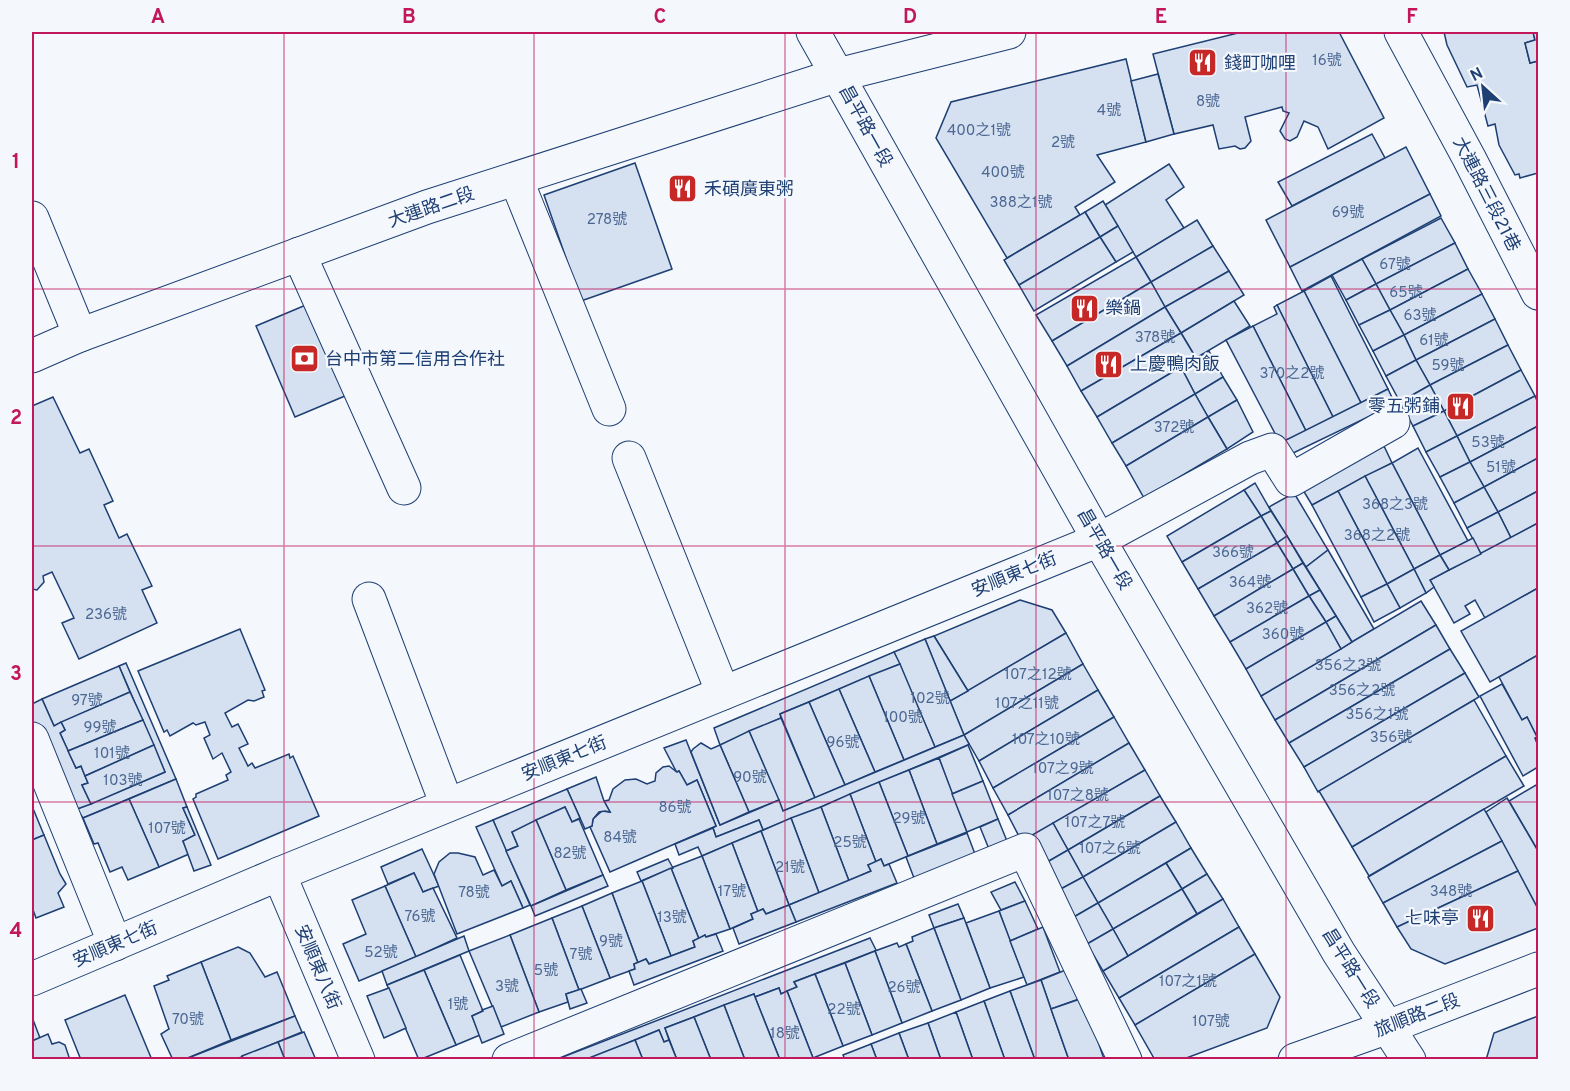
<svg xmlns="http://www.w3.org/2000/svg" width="1570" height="1091" font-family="Overpass,'Noto Sans TC',sans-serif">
<rect width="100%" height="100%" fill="#f4f7fb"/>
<g fill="#d5e0f0" stroke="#1d3f73" stroke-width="1.5">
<path d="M1242 32H1339L1384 118 1328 149 1318 127 1304 121 1297 137 1290 141 1285 139 1280 131 1289 113 1283 111 1282 107 1245 117 1251 141 1245 148 1240 149 1235 146 1219 149 1213 125 1174 134 1153 54Z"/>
<path d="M1444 32H1533L1535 40 1525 43 1530 63 1538 61V173L1520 178 1519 174 1515 175 1499 145 1495 124 1488 126 1477 85 1467 87 1447 45Z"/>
<path d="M1533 32H1538V61L1530 63 1525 43 1535 40Z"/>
<path d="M1126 59 1146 142 1097 155 1115 182 1075 207 1080 215 1007 258 936 138 951 102Z"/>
<path d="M1158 74 1174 134 1146 142 1131 81Z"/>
<path d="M1372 134 1385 158 1292 206 1278 182Z"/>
<path d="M1406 147 1430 194 1290 267 1266 220Z"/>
<path d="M635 163 672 269 581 301 544 195Z"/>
<path d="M1169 164 1184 187 1166 200 1184 228 1136 257 1105 205Z"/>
<path d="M1430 194 1441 216 1302 291 1290 267Z"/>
<path d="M1103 201 1118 226 1100 237 1085 212Z"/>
<path d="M1085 212 1100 237 1019 285 1004 260Z"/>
<path d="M1441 218 1455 243 1376 284 1362 259Z"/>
<path d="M1197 220 1213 246 1151 282 1136 257Z"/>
<path d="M1118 226 1133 252 1116 262 1100 237Z"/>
<path d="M1100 237 1116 262 1034 311 1019 285Z"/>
<path d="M1455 243 1468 269 1390 310 1376 284Z"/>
<path d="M1213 246 1229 271 1165 307 1151 282Z"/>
<path d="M1136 257 1151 282 1052 341 1036 315Z"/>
<path d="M1362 259 1376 284 1346 300 1332 275Z"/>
<path d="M1468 269 1482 294 1404 335 1390 310Z"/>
<path d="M1229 271 1244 295 1181 333 1165 307Z"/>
<path d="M1331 276 1388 389 1361 403 1304 291Z"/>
<path d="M1151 282 1165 307 1067 366 1052 341Z"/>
<path d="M1376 284 1390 310 1359 325 1346 300Z"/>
<path d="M1304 291 1361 403 1333 417 1277 305Z"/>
<path d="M1482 294 1495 319 1416 360 1404 335Z"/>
<path d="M1234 301 1250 326 1196 358 1181 333Z"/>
<path d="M313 302 352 393 295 417 256 326Z"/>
<path d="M1277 305 1333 417 1306 431 1253 326 1277 314 1274 307Z"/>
<path d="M1165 307 1181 333 1081 391 1067 366Z"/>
<path d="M1390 310 1404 335 1373 351 1359 325Z"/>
<path d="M1495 319 1508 345 1430 385 1416 360Z"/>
<path d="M1253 326 1306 431 1280 443 1226 340Z"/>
<path d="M1181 333 1196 358 1097 417 1081 391Z"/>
<path d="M1404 335 1416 360 1386 376 1373 351Z"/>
<path d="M1508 345 1521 370 1444 411 1430 385Z"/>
<path d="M1209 351 1223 377 1195 394 1181 367Z"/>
<path d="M1416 360 1430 385 1400 402 1386 376Z"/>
<path d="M1181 367 1195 394 1112 443 1097 417Z"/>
<path d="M1521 370 1535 396 1457 436 1444 411Z"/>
<path d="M1223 377 1237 400 1208 417 1195 394Z"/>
<path d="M1430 385 1444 411 1413 426 1400 402Z"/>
<path d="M1388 389 1395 404 1287 456 1280 443Z"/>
<path d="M1195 394 1208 417 1126 466 1112 443Z"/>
<path d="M1535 396 1538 403V426L1470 462 1457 436Z"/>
<path d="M53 397 80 453 89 449 113 501 104 505 119 538 127 534 152 586 142 590 157 623 79 659 62 623 74 618 52 572 43 576 44 582 37 590 32 589V406Z"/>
<path d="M1237 400 1253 432 1227 449 1208 417Z"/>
<path d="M1444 411 1457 436 1426 452 1413 426Z"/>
<path d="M1208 417 1227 449 1144 498 1126 466Z"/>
<path d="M1538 426V458L1484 487 1470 462Z"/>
<path d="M1457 436 1470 462 1440 477 1426 452Z"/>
<path d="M1384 446 1392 463 1312 505 1303 490Z"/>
<path d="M1418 448 1468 541 1440 555 1392 463Z"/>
<path d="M1538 458V491L1498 512 1484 487Z"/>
<path d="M1470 462 1484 487 1454 503 1440 477Z"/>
<path d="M1392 463 1440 555 1414 569 1365 476Z"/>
<path d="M1365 476 1414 569 1387 584 1338 491Z"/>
<path d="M1255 483 1271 511 1261 516 1244 490Z"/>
<path d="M1484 487 1498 512 1467 528 1454 503Z"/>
<path d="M1244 490 1261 516 1182 562 1167 536Z"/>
<path d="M1338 491 1387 584 1361 597 1312 505Z"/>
<path d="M1538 491V523L1511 538 1498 512Z"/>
<path d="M1294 493 1328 550 1306 567 1269 507Z"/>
<path d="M1271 511 1287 536 1277 543 1261 516Z"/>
<path d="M1498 512 1511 538 1481 554 1467 528Z"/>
<path d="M1261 516 1277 543 1198 589 1182 562Z"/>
<path d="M1538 523V588L1485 618 1475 600 1465 606 1470 614 1454 623 1430 580Z"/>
<path d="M1287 536 1303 563 1293 569 1277 543Z"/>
<path d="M1473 538 1481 554 1449 570 1440 555Z"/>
<path d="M1277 543 1293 569 1214 616 1198 589Z"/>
<path d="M1328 550 1374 629 1352 642 1306 567Z"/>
<path d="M1440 555 1449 570 1430 580 1434 587 1426 593 1414 569Z"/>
<path d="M1303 563 1320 590 1309 596 1293 569Z"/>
<path d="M1293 569 1309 596 1230 642 1214 616Z"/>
<path d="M1414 569 1426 593 1400 608 1387 584Z"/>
<path d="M1387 584 1400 608 1374 622 1361 597Z"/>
<path d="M1538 588V655L1490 682 1461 631Z"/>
<path d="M1320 590 1336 616 1326 622 1309 596Z"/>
<path d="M1309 596 1326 622 1246 669 1230 642Z"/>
<path d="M1020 600 1052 610 1066 633 968 691 934 636Z"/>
<path d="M1421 601 1436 625 1275 720 1261 696Z"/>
<path d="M1336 616 1352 642 1341 649 1326 622Z"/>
<path d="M1326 622 1341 649 1261 696 1246 669Z"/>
<path d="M1436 625 1450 649 1289 743 1275 720Z"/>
<path d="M240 629 265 690 262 691 264 697 254 701 248 700 225 713 232 727 238 724 248 744 239 748 248 766 252 763 255 768 289 754 290 758 293 756 319 816 218 859 193 799 196 797V794L228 780 226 775 231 772 222 753 213 759 204 738 210 735 205 722 196 725 193 723 170 736 167 730 164 732 138 671Z"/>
<path d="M1066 633 1083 664 964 735 950 701Z"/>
<path d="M934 636 968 691 950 701 925 639Z"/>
<path d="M925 639 964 735 935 747 894 652Z"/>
<path d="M1450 649 1465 673 1304 767 1289 743Z"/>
<path d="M894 652 900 664 780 714 781 718 720 745 714 728Z"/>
<path d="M1538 655V746L1535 738 1537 737 1527 717 1522 720 1499 677Z"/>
<path d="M126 663 176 779 83 818 77 809 165 772 119 666Z"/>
<path d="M900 664 935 747 904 760 869 676Z"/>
<path d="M1083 664 1098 690 979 761 964 735Z"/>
<path d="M119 666 130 692 54 726 42 699Z"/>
<path d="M1465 673 1479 697 1318 792 1304 767Z"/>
<path d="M869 676 904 760 875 772 839 689Z"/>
<path d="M1502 684 1522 720 1527 717 1537 737 1535 738 1538 746V767L1523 776 1480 696Z"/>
<path d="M839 689 875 772 845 785 809 702Z"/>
<path d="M1098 690 1114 717 993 788 979 761Z"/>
<path d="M130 692 143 720 68 751 60 733 65 730 61 722Z"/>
<path d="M42 699 54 726 61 722 65 730 60 733 76 768 81 766 88 783 82 785 91 804 77 809 32 735V704Z"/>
<path d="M1474 700 1506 756 1352 847 1319 791Z"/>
<path d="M809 702 845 785 815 798 780 714Z"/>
<path d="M1114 717 1129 743 1008 815 993 788Z"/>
<path d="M781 718 815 798 783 811 749 731Z"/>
<path d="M143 720 154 745 85 776 81 766 76 768 68 751Z"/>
<path d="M749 731 779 800 749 812 720 745Z"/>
<path d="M964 735 969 744 968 745 821 807 763 830 759 820 716 837 713 828 716 826 697 780 687 785 679 771 677 772 676 771 664 748 686 740 720 825 779 800 783 811Z"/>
<path d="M701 743 711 749 720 745 749 812 720 825 691 752 693 749Z"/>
<path d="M1129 743 1145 770 1022 842 1008 815Z"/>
<path d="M154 745 165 772 91 804 82 785 88 783 85 776Z"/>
<path d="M968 745 983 781 952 794 939 758Z"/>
<path d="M1506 756 1524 786 1369 876 1352 847Z"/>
<path d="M939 758 967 832 937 844 909 770Z"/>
<path d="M669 766 677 772 679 771 687 785 697 780 716 826 610 872 590 827 592 826 593 819 602 811 610 812 604 801 609 800 613 789 625 780 636 779 647 784 655 781 656 773 663 767Z"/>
<path d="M909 770 937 844 908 856 879 782Z"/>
<path d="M1145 770 1160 796 1068 850 1053 823Z"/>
<path d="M596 777 604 801 610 812 605 811 599 812 593 819 592 826 585 829 567 789Z"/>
<path d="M176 779 187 807 183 808 195 835 183 841 189 854 159 867 129 799Z"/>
<path d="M983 781 998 819 967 832 952 794Z"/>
<path d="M879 782 908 856 884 866 881 859 876 862 850 794Z"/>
<path d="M1536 785 1538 789V851L1509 801Z"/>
<path d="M567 789 580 818 572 822 565 807 512 832 518 846 506 851 493 820Z"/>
<path d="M850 794 876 862 868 865 871 871 849 881 821 807Z"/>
<path d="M1160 796 1176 822 1083 877 1068 850Z"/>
<path d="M1507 798 1538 851V909L1486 812Z"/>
<path d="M129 799 159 867 128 880 122 867 110 872 98 843 94 844 83 818Z"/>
<path d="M32 806 44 835 32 840Z"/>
<path d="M187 807 211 865 194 871 183 841 195 835 183 808Z"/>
<path d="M565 807 572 822 579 819 603 875 566 890 536 820Z"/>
<path d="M821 807 849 881 819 893 791 818Z"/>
<path d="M1484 809 1502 841 1383 903 1368 877Z"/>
<path d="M791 818 819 893 789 905 761 831Z"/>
<path d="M998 819 1007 841 989 849 980 827Z"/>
<path d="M493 820 530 905 523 908 511 881 502 886 476 827Z"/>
<path d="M536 820 566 890 531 906 506 851 518 846 512 832Z"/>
<path d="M759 820 763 830 702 856 698 847 679 855 675 844 713 828 716 837Z"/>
<path d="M1176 822 1191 848 1098 903 1083 877Z"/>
<path d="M1053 823 1068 850 1042 865 1027 838Z"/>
<path d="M761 831 789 905 766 914 763 909 758 912 732 843Z"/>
<path d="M967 833 975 854 914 878 906 857Z"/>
<path d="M44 835 60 874 66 884 58 893 64 907 36 918 32 907V840Z"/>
<path d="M1502 841 1518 871 1397 927 1383 903Z"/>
<path d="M732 843 758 912 751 914 753 919 730 929 702 856Z"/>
<path d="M1191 848 1207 874 1182 889 1166 863Z"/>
<path d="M422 849 439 886 423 892 414 873 388 884 381 867Z"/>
<path d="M1068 850 1083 877 1057 891 1042 865Z"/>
<path d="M450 853H458L475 857 483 875 494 870 502 886 511 881 523 908 457 934 434 874 439 862Z"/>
<path d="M702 856 730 929 706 937 705 935 699 939 671 868Z"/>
<path d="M668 859 673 868 641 881 637 872Z"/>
<path d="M881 859 884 866 889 864 897 883 796 922 789 905 871 871 868 865Z"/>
<path d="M1166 863 1182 889 1113 929 1098 903Z"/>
<path d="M671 868 699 939 693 941 695 947 671 956 642 881Z"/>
<path d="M1518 871 1538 909V928L1445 964 1411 949 1397 927Z"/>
<path d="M414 873 423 892 433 888 457 938 416 957 385 886Z"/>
<path d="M1207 874 1223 899 1197 914 1182 889Z"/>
<path d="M603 875 608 886 535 916 531 906Z"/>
<path d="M1083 877 1098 903 1072 918 1057 891Z"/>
<path d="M642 881 671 956 649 964 646 959 638 963 612 893Z"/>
<path d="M1015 882 1025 901 1001 910 991 892Z"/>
<path d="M385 886 416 957 359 981 343 944 366 934 352 900Z"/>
<path d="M1182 889 1197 914 1128 956 1113 929Z"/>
<path d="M612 893 638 963 634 964 635 969 610 978 582 906Z"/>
<path d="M1223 899 1239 927 1119 998 1103 971Z"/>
<path d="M1025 901 1038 929 1010 941 999 911Z"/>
<path d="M1098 903 1113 929 1087 944 1072 918Z"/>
<path d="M958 904 964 918 934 928 929 915Z"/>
<path d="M789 905 796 922 739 944 733 928 753 919 751 914 763 909 766 914Z"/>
<path d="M582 906 610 978 579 990 552 918Z"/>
<path d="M999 911 1024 977 990 988 966 923Z"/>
<path d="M552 918 579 990 566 994 568 1002 539 1012 510 935Z"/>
<path d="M964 918 990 988 961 1000 934 928Z"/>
<path d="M1043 927 1060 972 1027 985 1010 941Z"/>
<path d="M1239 927 1255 954 1135 1025 1119 998Z"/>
<path d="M934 928 961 1000 932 1011 906 944 913 941 912 937Z"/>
<path d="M1113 929 1128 956 1103 971 1087 944Z"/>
<path d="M716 934 723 951 634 985 629 971 635 969 634 964 646 959 649 964 671 956 695 947 693 941 705 935 706 937Z"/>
<path d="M510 935 539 1012 501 1027 469 951Z"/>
<path d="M464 936 469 951 387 985 382 971Z"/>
<path d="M870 938 876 950 875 951 794 982 797 987 781 994 779 988 755 997 754 994 665 1028 669 1040 664 1042 659 1030 586 1060H555Z"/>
<path d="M897 943 899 947 906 944 932 1011 902 1023 875 951Z"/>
<path d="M238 947 250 953 265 977 277 972 295 1016 231 1040 201 962Z"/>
<path d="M875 951 902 1023 872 1035 845 963Z"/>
<path d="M1255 954 1280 997 1267 1028 1181 1060H1155L1135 1025Z"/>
<path d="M460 955 483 1011 472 1016 480 1035 456 1045 424 970Z"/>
<path d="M201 962 231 1040 183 1060H173L161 1034 169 1029 154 986 169 980 167 976Z"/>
<path d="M845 963 872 1035 843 1046 815 974Z"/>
<path d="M1068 969 1079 999 1051 1009 1041 980Z"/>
<path d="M424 970 456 1045 419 1060 387 985Z"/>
<path d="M815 974 843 1046 813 1058 787 991 797 987 794 982Z"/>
<path d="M1041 980 1051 1009 1069 1060H1035L1010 991Z"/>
<path d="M389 988 406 1028 384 1038 367 996Z"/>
<path d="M779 988 781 994 787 991 813 1058 780 1060 755 997Z"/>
<path d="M581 989 587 1003 570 1009 566 994Z"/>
<path d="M1010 991 1035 1060H1005L984 1001Z"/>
<path d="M754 994 755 997 780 1060H745L724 1005Z"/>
<path d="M125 995 152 1060H81L65 1020Z"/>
<path d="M1083 998 1104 1059 1069 1060 1051 1009Z"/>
<path d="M984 1001 1005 1060H973L956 1012Z"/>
<path d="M724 1005 745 1060H711L694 1017Z"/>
<path d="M493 1006 504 1034 482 1043 472 1016 483 1011 482 1010Z"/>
<path d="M956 1012 973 1060H941L928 1023Z"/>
<path d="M295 1016 302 1032 234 1060H183Z"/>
<path d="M1538 1016V1060H1486L1494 1033Z"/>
<path d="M32 1017 40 1038 32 1041Z"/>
<path d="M694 1017 711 1060H677L665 1028Z"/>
<path d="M928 1023 941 1060H909L899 1033Z"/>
<path d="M659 1030 664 1042 669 1040 677 1060H643L635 1040Z"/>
<path d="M304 1032 316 1060H285L278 1042Z"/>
<path d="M899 1033 909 1060H877L871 1044Z"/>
<path d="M48 1034 52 1044 59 1042 65 1045 70 1060H32V1041Z"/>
<path d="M635 1040 643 1060 589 1058Z"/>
<path d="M278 1042 285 1060H244L242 1056Z"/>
<path d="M871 1044 877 1060H845L843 1055Z"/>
</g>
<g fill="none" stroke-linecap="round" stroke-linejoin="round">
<defs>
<g id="minor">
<path d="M813 32 1099 540 1339 953 1409 1060"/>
<path d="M1401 32 1469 158 1538 293"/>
<path d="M516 179 609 409"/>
<path d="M32 218 80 335"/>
<path d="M299 254 404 488"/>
<path d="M32 356 80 335 427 207 838 75 1009 32"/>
<path d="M629 458 723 693"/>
<path d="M369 599 447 805"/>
<path d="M32 739 115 944"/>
<path d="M279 874 358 1060"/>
<path d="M32 979 279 874 1099 540 1250 458 1272 450 1291 480 1393 422"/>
<path d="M509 1060 1025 850 1125 1060"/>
<path d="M1295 1060 1388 1027 1538 969"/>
</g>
</defs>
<use href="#minor" stroke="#1d3f73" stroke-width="35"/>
<use href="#minor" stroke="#f4f7fb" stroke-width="33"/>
</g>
<path fill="none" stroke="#c2185b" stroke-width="1.5" stroke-opacity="0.55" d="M284 32V1060M534 32V1060M785 32V1060M1036 32V1060M1286 32V1060M32 289H1538M32 546H1538M32 802H1538"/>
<defs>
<symbol id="restaurant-square" viewBox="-11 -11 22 22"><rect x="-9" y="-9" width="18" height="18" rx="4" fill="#c62828" stroke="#f4f7fb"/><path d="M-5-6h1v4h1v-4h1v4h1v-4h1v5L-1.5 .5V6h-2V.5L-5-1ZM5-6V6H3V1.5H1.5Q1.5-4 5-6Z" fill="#fff"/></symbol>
<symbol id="bank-square" viewBox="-11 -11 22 22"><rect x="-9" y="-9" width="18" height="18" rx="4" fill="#c62828" stroke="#f4f7fb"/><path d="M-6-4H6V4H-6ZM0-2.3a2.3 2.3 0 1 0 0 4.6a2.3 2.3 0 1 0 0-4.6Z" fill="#fff"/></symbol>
</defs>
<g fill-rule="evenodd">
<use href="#restaurant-square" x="1186" y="46" width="33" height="33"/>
<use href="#restaurant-square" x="666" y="172" width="33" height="33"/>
<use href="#restaurant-square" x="1068" y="292" width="33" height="33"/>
<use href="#bank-square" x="288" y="342" width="33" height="33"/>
<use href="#restaurant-square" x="1092" y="348" width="33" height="33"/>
<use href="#restaurant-square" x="1444" y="390" width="33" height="33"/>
<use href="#restaurant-square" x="1464" y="902" width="33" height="33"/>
</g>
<g text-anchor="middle" stroke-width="4.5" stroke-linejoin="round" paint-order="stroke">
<g font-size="15" fill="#4b6792">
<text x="1327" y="65">16號</text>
<text x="1208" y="106">8號</text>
<text x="1109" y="115">4號</text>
<text x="979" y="135">400之1號</text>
<text x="1063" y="147">2號</text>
<text x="1003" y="177">400號</text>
<text x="1021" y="207">388之1號</text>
<text x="1348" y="217">69號</text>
<text x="607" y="224">278號</text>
<text x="1395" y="269">67號</text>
<text x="1406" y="297">65號</text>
<text x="1420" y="320">63號</text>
<text x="1155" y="342">378號</text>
<text x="1434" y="345">61號</text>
<text x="1448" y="370">59號</text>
<text x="1292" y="378">370之2號</text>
<text x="1174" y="432">372號</text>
<text x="1488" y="447">53號</text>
<text x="1501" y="472">51號</text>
<text x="1395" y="509">368之3號</text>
<text x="1377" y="540">368之2號</text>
<text x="1233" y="557">366號</text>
<text x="1250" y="587">364號</text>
<text x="1267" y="613">362號</text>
<text x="106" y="619">236號</text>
<text x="1283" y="639">360號</text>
<text x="1348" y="670">356之3號</text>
<text x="1038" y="679">107之12號</text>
<text x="1362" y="695">356之2號</text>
<text x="930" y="703">102號</text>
<text x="87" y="705">97號</text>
<text x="1027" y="708">107之11號</text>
<text x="1377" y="719">356之1號</text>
<text x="903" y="722">100號</text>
<text x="100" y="732">99號</text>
<text x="1391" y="742">356號</text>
<text x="1046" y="744">107之10號</text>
<text x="843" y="747">96號</text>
<text x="112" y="758">101號</text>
<text x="1063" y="773">107之9號</text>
<text x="750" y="782">90號</text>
<text x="123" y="785">103號</text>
<text x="1078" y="800">107之8號</text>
<text x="675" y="812">86號</text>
<text x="909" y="823">29號</text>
<text x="1095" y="827">107之7號</text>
<text x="167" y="833">107號</text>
<text x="620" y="842">84號</text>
<text x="850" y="847">25號</text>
<text x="1110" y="853">107之6號</text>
<text x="570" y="858">82號</text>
<text x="790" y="872">21號</text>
<text x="732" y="896">17號</text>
<text x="1451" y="896">348號</text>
<text x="474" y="897">78號</text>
<text x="420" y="921">76號</text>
<text x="672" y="922">13號</text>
<text x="611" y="946">9號</text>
<text x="381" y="957">52號</text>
<text x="581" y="959">7號</text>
<text x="546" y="975">5號</text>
<text x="1188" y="986">107之1號</text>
<text x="507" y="991">3號</text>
<text x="904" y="992">26號</text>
<text x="458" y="1009">1號</text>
<text x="844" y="1014">22號</text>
<text x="188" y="1024">70號</text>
<text x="1211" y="1026">107號</text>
<text x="785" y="1038">18號</text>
</g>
<g font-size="18" fill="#1d3f73" stroke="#f4f7fb" text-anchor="start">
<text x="1224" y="69">錢町咖哩</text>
<text x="704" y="195">禾碩廣東粥</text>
<text x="1105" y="314">樂鍋</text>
<text x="325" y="365">台中市第二信用合作社</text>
<text x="1130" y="370">上慶鴨肉飯</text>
<text x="1440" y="412" text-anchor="end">零五粥鋪</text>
<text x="1459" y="924" text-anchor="end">七味亭</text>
</g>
<g font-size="18" fill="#1d3f73" stroke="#f4f7fb">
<text transform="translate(866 126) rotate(61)" y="6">昌平路一段</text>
<text transform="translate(1487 194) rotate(63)" y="6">大連路三段21巷</text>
<text transform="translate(431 207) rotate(-19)" y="6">大連路二段</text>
<text transform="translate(1105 549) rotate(60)" y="6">昌平路一段</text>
<text transform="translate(1014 574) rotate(-22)" y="6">安順東七街</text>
<text transform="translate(564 758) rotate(-22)" y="6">安順東七街</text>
<text transform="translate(115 944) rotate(-23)" y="6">安順東七街</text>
<text transform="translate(318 967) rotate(67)" y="6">安順東八街</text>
<text transform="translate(1351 968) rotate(58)" y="6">昌平路一段</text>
<text transform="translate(1417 1015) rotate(-21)" y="6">旅順路二段</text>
</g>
</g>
<rect width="1570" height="1091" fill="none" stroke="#f4f7fb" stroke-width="66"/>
<g transform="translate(1483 87) rotate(333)" stroke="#f4f7fb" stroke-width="4.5" paint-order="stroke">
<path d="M0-4.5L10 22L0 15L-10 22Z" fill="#1d3f73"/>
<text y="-9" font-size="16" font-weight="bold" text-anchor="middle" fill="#1d3f73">N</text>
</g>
<rect x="33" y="33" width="1504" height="1025" fill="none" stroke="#c2185b" stroke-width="2"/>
<g font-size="20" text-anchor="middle" font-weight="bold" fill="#c2185b">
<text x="158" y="23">A</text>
<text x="409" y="23">B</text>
<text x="660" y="23">C</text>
<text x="910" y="23">D</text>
<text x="1161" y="23">E</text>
<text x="1412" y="23">F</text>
<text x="16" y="168">1</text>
<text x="16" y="424">2</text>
<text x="16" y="680">3</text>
<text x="16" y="937">4</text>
</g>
</svg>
